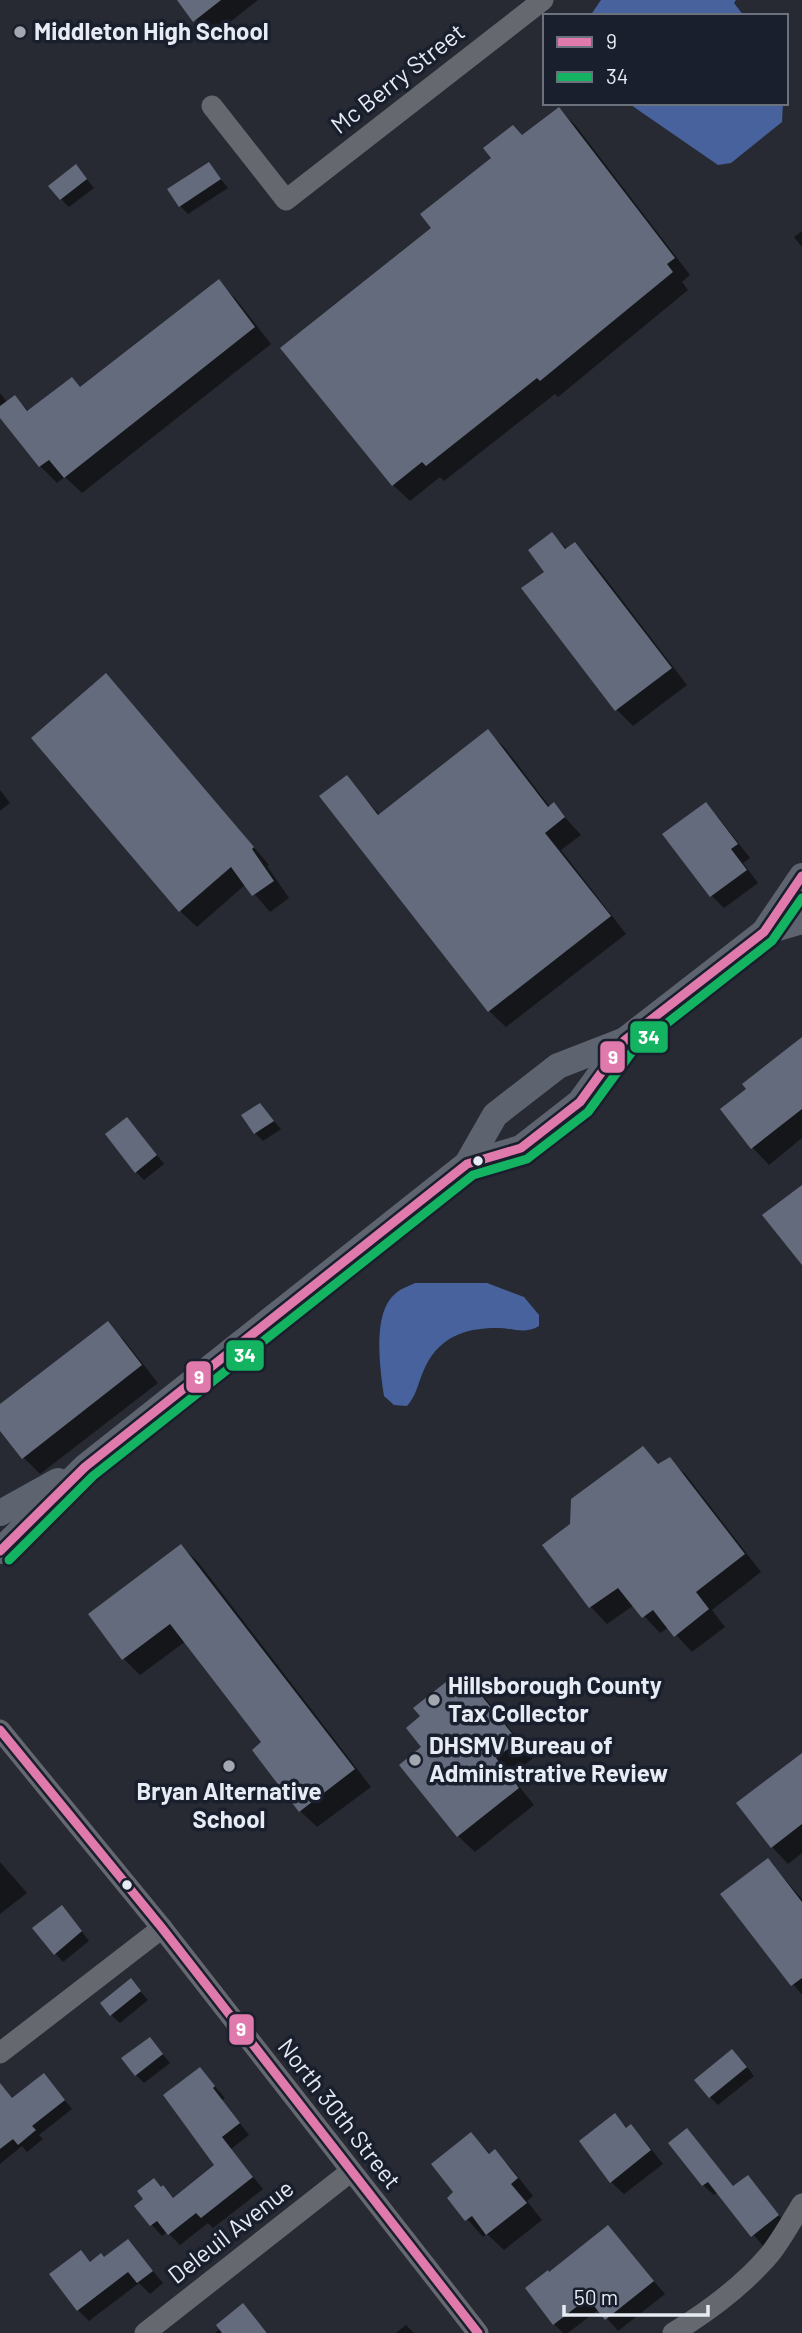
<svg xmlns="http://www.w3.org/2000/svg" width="802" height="2333" font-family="Barlow,sans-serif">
<rect width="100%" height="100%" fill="#272a32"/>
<g fill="#47629c">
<path d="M601 0H736L734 3 744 16H590Z"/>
<path d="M628 103H783L782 122 731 163 718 165Z"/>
<path d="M415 1283H487L524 1297 539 1315V1326C524 1335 514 1328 497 1328 463 1328 437 1338 423 1372 417 1386 417 1394 407 1406L394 1405 384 1396C380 1369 372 1313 395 1294 400 1289 409 1286 415 1283Z"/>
</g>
<g fill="#0007">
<path d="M179 0H258L211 37Z"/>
<path d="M559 109 576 126 690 275 682 282 688 290 558 397 555 394 444 481 440 477 410 501 393 485 433 228Z"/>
<path d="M209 164 228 188 188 214 180 206Z"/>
<path d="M76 166 94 188 69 207 61 199Z"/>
<path d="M802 231V247L794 237Z"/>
<path d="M219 282 235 298 271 344 82 493 65 477 57 483 40 466 0 415V393L7 402 15 397 29 412 82 389Z"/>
<path d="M552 534 568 550 575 544 592 561 687 685 633 726 617 710 524 589 546 572Z"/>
<path d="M106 676 269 865 267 866 289 898 270 912 246 884 197 927 180 911Z"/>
<path d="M488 732 505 748 550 807 554 805 581 835 561 850 626 934 506 1027 489 1011 346 778 380 815Z"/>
<path d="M0 790 10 803 0 811Z"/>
<path d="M705 804 718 817 750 858 743 863 758 883 724 908 712 896 665 834Z"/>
<path d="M802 1039V1138L769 1165 753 1148 722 1110 749 1089Z"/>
<path d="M260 1105 281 1129 263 1141 255 1133Z"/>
<path d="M135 1127 164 1164 144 1180 136 1172Z"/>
<path d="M108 1324 124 1340 158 1383 40 1474 23 1457 0 1427V1407Z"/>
<path d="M643 1448 660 1465 669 1459 686 1475 761 1572 712 1610 725 1627 692 1652 669 1627 660 1633 634 1605 607 1624 591 1607 545 1545 572 1525Z"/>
<path d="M181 1546 198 1562 371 1787 317 1827 300 1811 264 1743 186 1641 140 1675 124 1659Z"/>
<path d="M468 1681 485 1698 533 1758 511 1776 534 1805 475 1852 458 1836 424 1748 454 1692Z"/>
<path d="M802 1755V1853L788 1864 772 1847Z"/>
<path d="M768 1860 802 1899V1995L722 1894Z"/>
<path d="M0 1862 27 1893 0 1914Z"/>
<path d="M70 1916 89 1941 63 1962 55 1953Z"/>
<path d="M131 1981 148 2000 120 2023 111 2015Z"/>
<path d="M150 2039 170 2063 144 2083 136 2075Z"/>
<path d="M741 2059 754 2076 718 2105 710 2097Z"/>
<path d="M200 2069 225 2098 222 2100 249 2135 231 2149 263 2189 213 2228 208 2223 180 2245 167 2232 162 2236 152 2225 162 2189 163 2187 174 2199 217 2166Z"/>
<path d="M44 2075 72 2109 39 2135 43 2139 27 2152 22 2146 0 2164V2097L12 2100Z"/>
<path d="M615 2116 628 2129 631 2127 643 2139 663 2164 624 2194 611 2182Z"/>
<path d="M687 2130 734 2188 747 2177 788 2226 763 2246 718 2192 714 2195 703 2185Z"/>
<path d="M471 2134 491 2155 495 2151 511 2168 533 2196 527 2201 542 2220 504 2250 487 2234 483 2237 449 2198 456 2193Z"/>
<path d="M128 2241 163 2283 150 2294 139 2283 89 2321 78 2310 80 2252 91 2263 104 2259Z"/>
<path d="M637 2262 665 2294 618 2331 599 2309 568 2333H563L554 2324 547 2273Z"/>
<path d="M243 2305 268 2333H215L221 2328Z"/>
<path d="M406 2325 414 2333H396Z"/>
</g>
<g fill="#646b7c">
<path d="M177 0H221L193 22Z"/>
<path d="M559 107 675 258 667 264 673 272 540 381 537 378 426 466 422 462 392 486 280 348 431 228 420 214 491 158 483 148 513 125 522 135Z"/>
<path d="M209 162 221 179 179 207 167 189Z"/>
<path d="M76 164 87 179 60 200 48 186Z"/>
<path d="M219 279 255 327 64 478 49 460 39 467 0 418V406L15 395 27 411 72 377 80 387Z"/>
<path d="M552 532 565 549 575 542 672 668 615 711 521 588 544 572 528 550Z"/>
<path d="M106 673 254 847 252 849 274 881 252 896 231 867 179 912 31 738Z"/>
<path d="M488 729 548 807 554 802 565 817 545 833 611 916 488 1012 319 796 347 775 378 815Z"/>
<path d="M706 802 738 844 731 849 747 870 710 897 662 834Z"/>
<path d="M802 1037V1109L751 1149 720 1109 746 1089 742 1084Z"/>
<path d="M260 1103 274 1121 254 1134 241 1115Z"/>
<path d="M127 1117 157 1155 135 1173 105 1134Z"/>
<path d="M802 1185V1265L762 1215Z"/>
<path d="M108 1321 142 1365 22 1459 0 1431V1404Z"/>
<path d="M643 1446 658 1464 670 1457 745 1554 696 1592 709 1609 674 1637 653 1610 642 1618 618 1588 589 1608 542 1545 570 1524 571 1499Z"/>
<path d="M181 1544 355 1769 299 1812 252 1750 261 1742 170 1624 122 1660 88 1614Z"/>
<path d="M468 1679 518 1741 496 1758 519 1788 457 1837 399 1765 421 1747 406 1728 420 1716 413 1708 446 1682 454 1691Z"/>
<path d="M802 1753V1824L771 1848 736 1803Z"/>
<path d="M768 1858 802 1902V1978L791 1986 720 1894Z"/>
<path d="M62 1905 82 1931 54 1955 32 1928Z"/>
<path d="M131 1978 141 1991 110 2016 100 2003Z"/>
<path d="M150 2037 163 2054 135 2076 121 2058Z"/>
<path d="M732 2049 747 2067 709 2098 694 2080Z"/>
<path d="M200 2067 215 2086 213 2088 240 2123 222 2137 253 2177 201 2218 196 2213 168 2235 157 2221 150 2226 134 2206 143 2199 137 2191 154 2178 161 2187 163 2185 173 2198 214 2165 163 2095Z"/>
<path d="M44 2073 65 2100 32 2126 36 2130 18 2145 13 2139 0 2149V2083L12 2098Z"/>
<path d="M615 2113 626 2128 631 2124 651 2150 610 2183 579 2141Z"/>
<path d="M687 2128 733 2186 748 2175 779 2215 751 2237 708 2182 702 2186 668 2143Z"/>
<path d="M471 2132 489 2154 495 2149 518 2178 511 2184 527 2203 486 2235 472 2216 465 2221 447 2198 453 2192 431 2164Z"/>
<path d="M608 2225 654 2281 605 2320 588 2298 553 2325 525 2288 548 2270 549 2272Z"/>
<path d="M128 2239 153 2271 137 2283 128 2272 77 2311 49 2274 81 2250 90 2262 101 2253 104 2257Z"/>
<path d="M243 2303 267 2333H222L216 2325Z"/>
</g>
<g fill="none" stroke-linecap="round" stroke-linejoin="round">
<g stroke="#65686e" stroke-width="21">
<path d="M212 106 286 200 543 0"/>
<path d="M0 1730 162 1928 478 2333"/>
<path d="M0 2053 162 1928"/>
<path d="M145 2333 350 2172"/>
<path d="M673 2333C709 2311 742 2287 770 2254 782 2239 792 2220 802 2204"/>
</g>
<g stroke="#5e646f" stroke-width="26">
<path d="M764 932 802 921"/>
<path d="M467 1164 495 1115 558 1066 625 1040"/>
<path d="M0 1513 58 1481"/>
<path d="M0 1551 85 1467 467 1164 521 1148 580 1102 625 1040 764 932 802 876"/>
</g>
<defs>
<g id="bus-1">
<path d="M0 1551 85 1467 467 1164 521 1148 580 1102 625 1040 764 932 802 876"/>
<path d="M0 1730 162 1928 478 2333"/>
</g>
<path id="bus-2" d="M9 1560 93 1476 473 1175 527 1159 588 1112 634 1049 772 941 802 898"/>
</defs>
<use href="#bus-1" stroke="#191f2d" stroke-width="14"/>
<use href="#bus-2" stroke="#191f2d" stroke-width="14"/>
<use href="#bus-1" stroke="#e07aad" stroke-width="9"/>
<use href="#bus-2" stroke="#13b361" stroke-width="9"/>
</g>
<g fill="#a3a7b0" stroke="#191f2d" stroke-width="2.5">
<circle cx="20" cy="32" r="7"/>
<circle cx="434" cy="1700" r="7"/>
<circle cx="415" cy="1760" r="7"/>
<circle cx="229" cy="1766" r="7"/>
</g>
<g fill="#e6ebf4" stroke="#191f2d" stroke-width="2.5">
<circle cx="478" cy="1161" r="6"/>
<circle cx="127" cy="1885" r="6"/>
</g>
<g text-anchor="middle" stroke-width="7" stroke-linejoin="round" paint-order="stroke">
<g font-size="24" font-weight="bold" fill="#e6ebf4" stroke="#191f2d" text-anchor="start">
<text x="34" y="40">Middleton High School</text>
<text x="448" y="1694">Hillsborough County<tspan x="448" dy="28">Tax Collector</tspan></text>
<text x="429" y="1754">DHSMV Bureau of<tspan x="429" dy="28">Administrative Review</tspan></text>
<text x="229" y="1800" text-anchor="middle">Bryan Alternative<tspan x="229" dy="28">School</tspan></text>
</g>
<g font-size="24" fill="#e6ebf4" stroke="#191f2d">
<text transform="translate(398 79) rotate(-38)" y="8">Mc Berry Street</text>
<text transform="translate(339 2114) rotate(52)" y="8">North 30th Street</text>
<text transform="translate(231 2232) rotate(-38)" y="8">Deleuil Avenue</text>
</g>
</g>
<g stroke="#191f2d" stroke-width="2.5">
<rect x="629" y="1020" width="40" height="34" rx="7" fill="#13b361"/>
<rect x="599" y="1040" width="27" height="34" rx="7" fill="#e07aad"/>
<rect x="225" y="1339" width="40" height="33" rx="7" fill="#13b361"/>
<rect x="185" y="1360" width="27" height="34" rx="7" fill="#e07aad"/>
<rect x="228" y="2013" width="27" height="33" rx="7" fill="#e07aad"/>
</g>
<g font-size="19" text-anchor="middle" font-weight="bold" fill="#fff">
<text x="649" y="1044">34</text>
<text x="613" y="1064">9</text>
<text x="245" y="1362">34</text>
<text x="199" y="1384">9</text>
<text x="241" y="2036">9</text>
</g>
<rect x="543" y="14" width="245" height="91" fill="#191f2d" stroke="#6b717d" stroke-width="2"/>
<rect x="557" y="37" width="35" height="10" fill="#e07aad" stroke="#6b717d" stroke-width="2"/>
<text x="606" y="49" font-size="21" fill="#e6ebf4">9</text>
<rect x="557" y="72" width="35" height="10" fill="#13b361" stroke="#6b717d" stroke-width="2"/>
<text x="606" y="84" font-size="21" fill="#e6ebf4">34</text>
<path d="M564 2305v10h144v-10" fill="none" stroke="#e6ebf4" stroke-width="3.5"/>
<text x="574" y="2305" font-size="21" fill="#e6ebf4" stroke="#191f2d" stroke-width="5" paint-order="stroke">50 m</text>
</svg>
